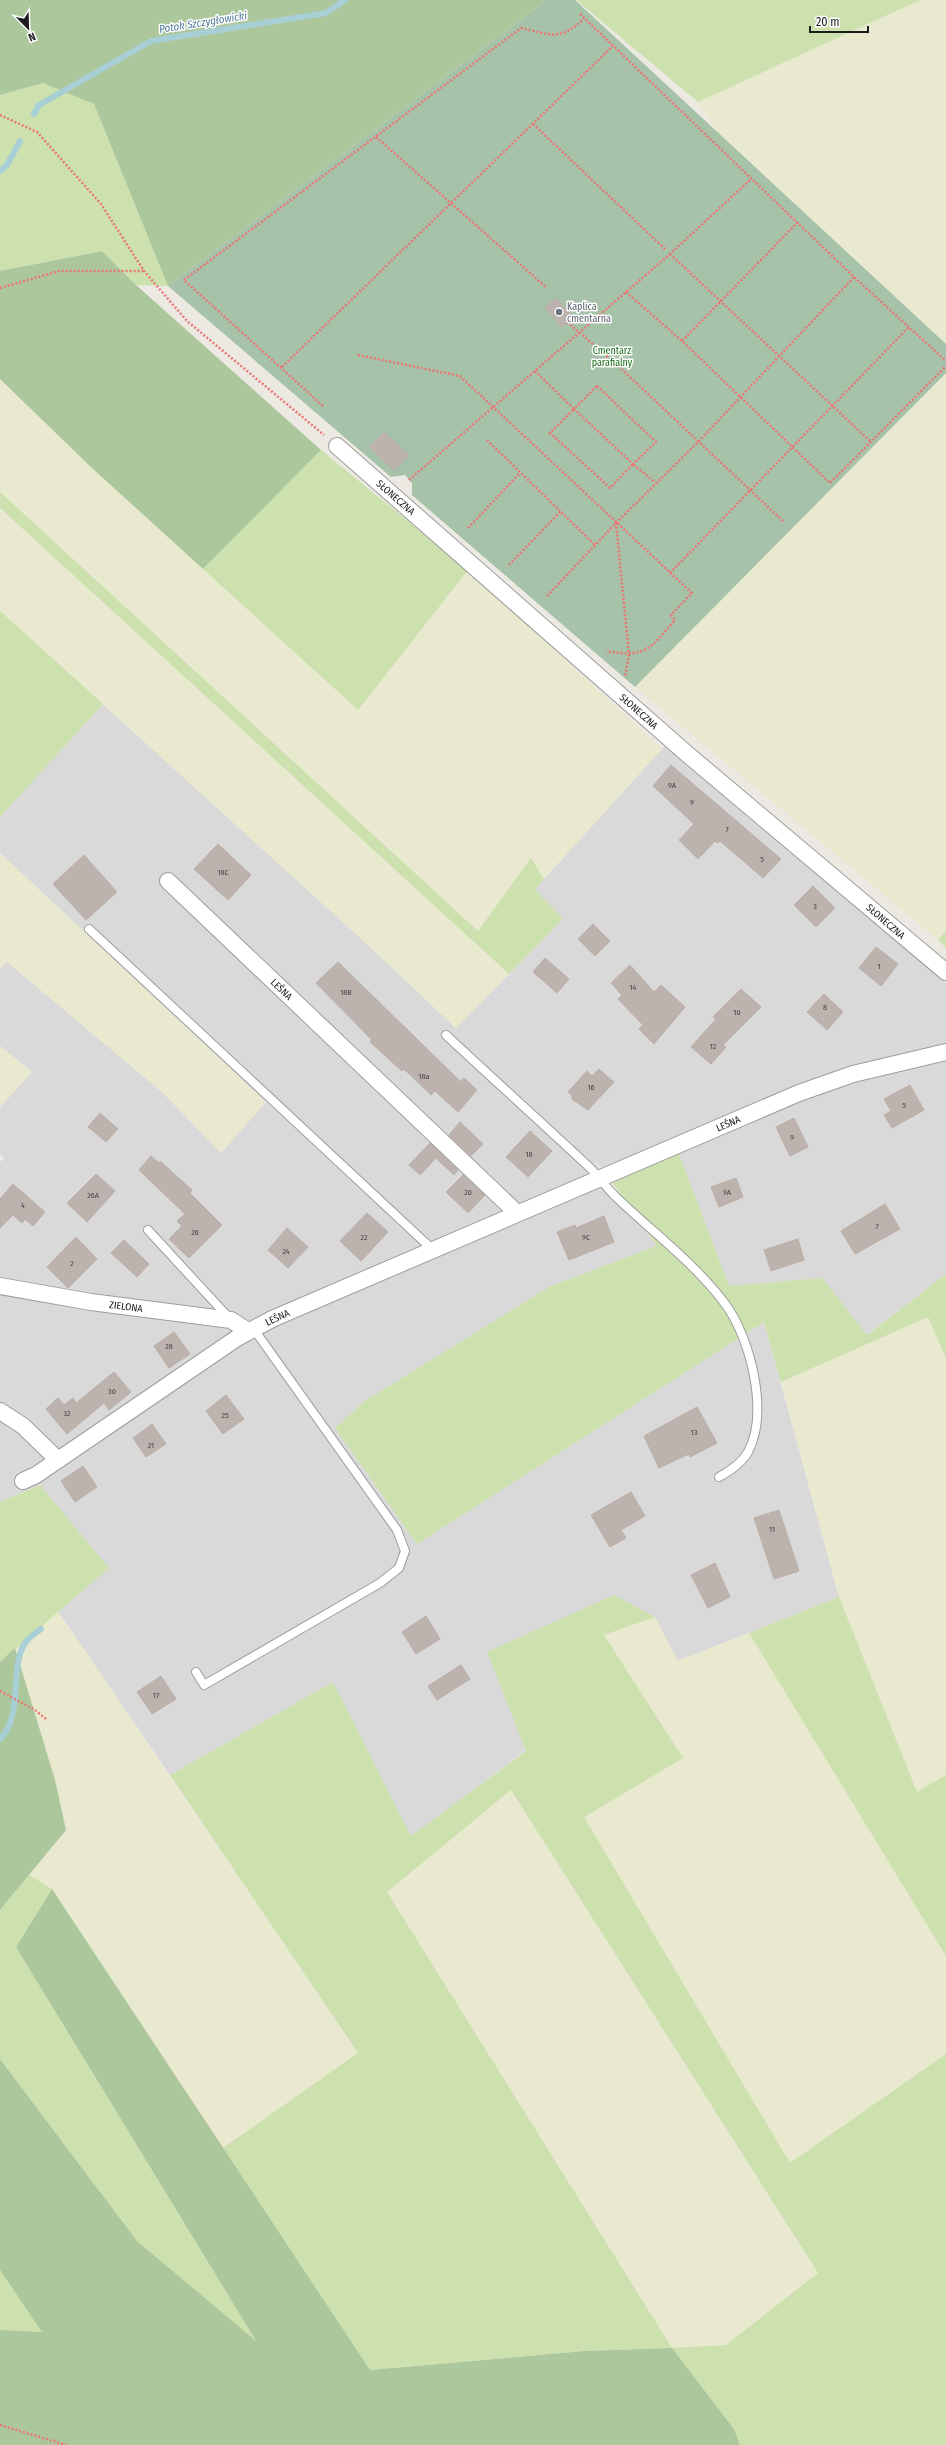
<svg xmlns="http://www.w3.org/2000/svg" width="946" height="2445" font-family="'Fira Sans Condensed',sans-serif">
<rect width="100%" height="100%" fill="#ece8e2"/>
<path fill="#dad9d9" d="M103 704 368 945 456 1028 563 919 535 889 669 741 946 983V1274L866 1335 822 1278 729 1286 673 1138 602 1168 593 1160 657 1246 551 1286 365 1401 335 1428 417 1544 764 1322 839 1597 677 1661 655 1617 487 1652 526 1750 411 1837 333 1682 170 1775 57 1610 109 1568 40 1485 0 1502V1162L5 1158 0 1154V1107L32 1072 0 1046V970L6 961 162 1092 221 1153 266 1102 0 853V817Z"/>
<g fill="#e9e9cf">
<path d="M920 0H946V344L719 134 698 102Z"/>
<path d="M946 373V931L938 940 635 687Z"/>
<path d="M0 379 92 468 358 710 468 570 662 749 544 879 531 858 478 931 0 492Z"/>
<path d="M0 508 509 974 456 1028 368 945 0 611Z"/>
<path d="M0 853 266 1102 221 1153 162 1092 6 961 0 970Z"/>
<path d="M0 1046 32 1072 0 1107Z"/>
<path d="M928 1317 946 1358V1775L917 1793 839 1597 781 1382Z"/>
<path d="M57 1610 358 2054 223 2148 52 1889 29 1875 66 1830 55 1780 15 1648Z"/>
<path d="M655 1617 678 1661 749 1633 946 1956V2054L790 2164 583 1817 683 1758 604 1634Z"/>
<path d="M510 1789 818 2274 726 2345 672 2348 387 1892Z"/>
</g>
<g fill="#cce1ad" fill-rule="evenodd">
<path d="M576 0H920L698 102Z"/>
<path d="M43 83 94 104 168 286 136 285 102 251 0 271V95Z"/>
<path d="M321 450 468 570 358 710 203 569Z"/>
<path d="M0 492 478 931 531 858 544 879 535 889 563 919 509 974 0 508Z"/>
<path d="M0 611 103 704 0 817Z"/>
<path d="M946 931V948L938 940Z"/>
<path d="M673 1138 729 1286 822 1278 867 1335 946 1274V1358L928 1317 781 1382 764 1322 417 1544 335 1428 365 1401 551 1286 657 1246 602 1168Z"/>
<path d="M40 1485 109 1568 0 1662V1502Z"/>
<path d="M614 1595 655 1617 604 1635 683 1758 584 1817 790 2163 946 2054V2445H740L734 2429 672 2348 585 2351 370 2370 223 2148 358 2053 170 1775 333 1682 411 1836 526 1751 487 1652ZM511 1790 818 2273 726 2345 672 2348 387 1892Z"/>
<path d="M839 1597 917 1792 946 1775V1956L749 1633Z"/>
<path d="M29 1875 52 1889 16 1947 257 2343 137 2241 0 2059V1910Z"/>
<path d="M0 2270 43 2332 0 2330Z"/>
</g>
<g fill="#acc79b">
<path d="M0 0H547L168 286 94 104 43 83 0 95Z"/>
<path d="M102 251 136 285 321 450 203 569 92 468 0 379V271Z"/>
<path d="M15 1648 55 1780 66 1830 0 1910V1662Z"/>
<path d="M52 1889 370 2370 585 2351 672 2348 734 2429 740 2445H0V2330L42 2332 0 2270V2059L137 2241 256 2341 16 1947Z"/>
</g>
<path fill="#a6c2a8" d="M547 0H575L946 344V373L635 687 412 495V483L405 475 391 477 168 286Z"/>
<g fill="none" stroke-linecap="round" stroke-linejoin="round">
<g stroke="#a7cfd5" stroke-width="6">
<path d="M34 114 39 105 151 41 326 13 345 0"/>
<path d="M0 171 7 165 20 141"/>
<path d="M0 1739C24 1716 9 1667 25 1643 28 1638 36 1633 41 1629"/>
</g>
</g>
<g fill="#bcb3af" stroke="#bcaea6">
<path d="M556 298 573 317 561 327 545 307Z"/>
<path d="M384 432 409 455 394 471 369 447Z"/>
<path d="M671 765 781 859 763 878 720 841 718 843 715 841 698 859 679 840 694 824 653 786Z"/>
<path d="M218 844 251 875 228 900 194 869Z"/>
<path d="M84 855 117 892 86 920 53 884Z"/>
<path d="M813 886 835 908 816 927 794 905Z"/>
<path d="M593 924 610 941 595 956 578 939Z"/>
<path d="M876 947 898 964 881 986 859 968Z"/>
<path d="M545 958 569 979 557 993 533 972Z"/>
<path d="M338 962 461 1082 464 1078 477 1090 458 1112 435 1091 431 1095 404 1069 402 1071 370 1042 372 1040 316 983Z"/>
<path d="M630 965 654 992 661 985 685 1007 654 1044 639 1029 643 1025 618 999 622 995 611 983Z"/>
<path d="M741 989 761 1007 723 1045 726 1047 711 1064 691 1047 716 1019 713 1017Z"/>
<path d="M824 994 843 1012 827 1030 807 1012Z"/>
<path d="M599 1069 614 1082 588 1110 572 1099V1095L568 1092 587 1071 592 1076Z"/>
<path d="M910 1085 924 1110 892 1128 884 1115 891 1111 884 1099Z"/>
<path d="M100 1113 118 1129 106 1142 88 1127Z"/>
<path d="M794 1118 808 1147 790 1156 776 1127Z"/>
<path d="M460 1122 483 1144 471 1156 449 1135Z"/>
<path d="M530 1131 552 1151 528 1177 506 1157Z"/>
<path d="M430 1143 458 1170 454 1175 436 1158 420 1175 409 1165Z"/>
<path d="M151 1156 159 1163 160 1161 192 1190 190 1193 222 1225 189 1258 169 1239 182 1226 177 1221 185 1214 139 1170Z"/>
<path d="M96 1174 115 1191 87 1222 67 1203Z"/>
<path d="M463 1175 485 1195 468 1213 446 1192Z"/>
<path d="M736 1178 743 1197 719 1207 711 1187Z"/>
<path d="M13 1184 45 1212 33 1226 25 1219 22 1223 13 1215 0 1228V1199Z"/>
<path d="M885 1204 900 1229 855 1254 841 1231Z"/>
<path d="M367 1213 388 1232 361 1261 340 1241Z"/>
<path d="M604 1216 614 1242 569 1260 557 1232 575 1225 576 1228Z"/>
<path d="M287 1228 308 1247 288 1268 268 1250Z"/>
<path d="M76 1237 97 1259 68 1288 47 1267Z"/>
<path d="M798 1239 804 1260 771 1271 764 1250Z"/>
<path d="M124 1240 149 1264 137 1277 111 1253Z"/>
<path d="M174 1332 190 1354 169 1368 154 1346Z"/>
<path d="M114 1372 131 1392 109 1410 104 1403 67 1434 46 1409 58 1398 64 1405 73 1398 76 1403Z"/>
<path d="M226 1395 244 1419 223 1434 206 1411Z"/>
<path d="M697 1407 717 1443 690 1457 689 1454 659 1468 644 1436Z"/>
<path d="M152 1424 166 1444 146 1457 133 1438Z"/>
<path d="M83 1466 97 1487 75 1502 61 1481Z"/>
<path d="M631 1492 645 1516 621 1530 626 1538 610 1547 591 1515Z"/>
<path d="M779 1510 799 1571 774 1579 754 1518Z"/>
<path d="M715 1563 730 1597 708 1608 691 1575Z"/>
<path d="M426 1616 440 1639 416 1654 402 1632Z"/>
<path d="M461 1665 470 1679 437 1700 428 1686Z"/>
<path d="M161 1676 176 1699 152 1714 137 1692Z"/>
</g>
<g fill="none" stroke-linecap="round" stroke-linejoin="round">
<defs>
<g id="service">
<path d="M89 929 432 1249"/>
<path d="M446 1035C493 1079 541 1122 588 1166 598 1175 605 1186 614 1195 652 1232 695 1263 726 1305 751 1340 769 1413 748 1452 742 1463 730 1471 719 1477"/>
<path d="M148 1230 230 1319"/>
<path d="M196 1672 204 1685 380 1583 399 1568 405 1551 397 1530 253 1328"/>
</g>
<g id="minor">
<path d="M337 446 686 753 946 972"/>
<path d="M168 881 517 1213"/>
<path d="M0 1286 91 1302 231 1320 248 1331"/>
<path d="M0 1411 23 1426 58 1460"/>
<path d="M23 1481 36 1475 237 1338 272 1319 799 1093 853 1074 946 1052"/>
</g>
</defs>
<use href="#service" stroke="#9d9d9d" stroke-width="10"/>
<use href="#minor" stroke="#9d9d9d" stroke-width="18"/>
<g stroke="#ea7675" stroke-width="2.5" stroke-dasharray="2 2" stroke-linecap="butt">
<path d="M580 14 854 277 946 361"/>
<path d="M0 115 37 132 101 204 144 271 187 321 324 435"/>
<path d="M533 124 666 250"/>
<path d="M376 137 547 288"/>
<path d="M670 254 870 441"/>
<path d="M0 288 59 271H144"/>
<path d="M626 292 682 341 830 483 946 366"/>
<path d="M567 322 614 362 784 522"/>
<path d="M682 341 798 222"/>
<path d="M358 355 460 376 692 593 671 615 675 620C650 649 646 658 606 651"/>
<path d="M282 367 613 46"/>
<path d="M535 371 574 409 550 433 610 488 633 464 656 483"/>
<path d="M597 386 656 442 633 464 574 409Z"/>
<path d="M323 406 184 280 521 28C552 35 559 41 584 19"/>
<path d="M487 440 595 545"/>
<path d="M409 480 670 254 751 179"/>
<path d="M616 523 699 441 854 277"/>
<path d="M468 528 520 473"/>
<path d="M509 565 560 512"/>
<path d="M670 573 908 328"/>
<path d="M547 596 616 523 629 655 625 676"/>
<path d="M0 1691 35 1710 46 1719"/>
<path d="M0 2425 66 2445"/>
</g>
<use href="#service" stroke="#fff" stroke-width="8"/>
<use href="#minor" stroke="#fff" stroke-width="16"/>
</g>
<circle fill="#6b7280" stroke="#fff" stroke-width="1.5" cx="559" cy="312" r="4"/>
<g text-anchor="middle" stroke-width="3" stroke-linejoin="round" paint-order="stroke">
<g font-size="8" fill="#444241">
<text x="672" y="788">9A</text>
<text x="692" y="805">9</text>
<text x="727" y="832">7</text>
<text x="762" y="862">5</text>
<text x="223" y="875">18C</text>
<text x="815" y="909">3</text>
<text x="879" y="969">1</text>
<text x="633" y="990">14</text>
<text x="346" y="995">18B</text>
<text x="825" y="1010">8</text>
<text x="737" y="1015">10</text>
<text x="713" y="1049">12</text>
<text x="424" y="1079">18a</text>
<text x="591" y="1090">16</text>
<text x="904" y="1108">5</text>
<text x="792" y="1140">9</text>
<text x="529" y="1157">18</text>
<text x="468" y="1195">20</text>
<text x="727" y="1195">9A</text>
<text x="93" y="1198">26A</text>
<text x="23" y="1208">4</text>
<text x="877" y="1229">7</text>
<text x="195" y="1235">26</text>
<text x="364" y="1240">22</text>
<text x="586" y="1240">9C</text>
<text x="286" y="1254">24</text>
<text x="72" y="1266">2</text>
<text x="169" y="1349">28</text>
<text x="112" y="1394">30</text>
<text x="67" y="1416">32</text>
<text x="225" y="1418">25</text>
<text x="694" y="1435">13</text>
<text x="151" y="1448">21</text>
<text x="772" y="1532">11</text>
<text x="156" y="1698">17</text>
</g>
<g font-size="10" fill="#5b616d" stroke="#fff" text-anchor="start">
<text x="567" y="310">Kaplica<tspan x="567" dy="12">cmentarna</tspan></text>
</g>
<g font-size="10" fill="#176d16" stroke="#fff">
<text x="612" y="354">Cmentarz<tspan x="612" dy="12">parafialny</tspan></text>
</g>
<g font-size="10" fill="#1c1c1c" stroke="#fff">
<text transform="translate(396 497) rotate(41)" y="4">SŁONECZNA</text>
<text transform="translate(639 711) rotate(42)" y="4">SŁONECZNA</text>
<text transform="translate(886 921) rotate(41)" y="4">SŁONECZNA</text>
<text transform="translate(282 989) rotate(44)" y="4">LEŚNA</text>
<text transform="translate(728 1123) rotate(-23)" y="4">LEŚNA</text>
<text transform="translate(126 1306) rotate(7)" y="4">ZIELONA</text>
<text transform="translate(277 1317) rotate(-25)" y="4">LEŚNA</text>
</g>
<g font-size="11" font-style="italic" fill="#507b99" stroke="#fff">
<text transform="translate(203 22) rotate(-9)" y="4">Potok Szczygłowicki</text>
</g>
</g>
<g transform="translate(28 28) rotate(157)" stroke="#ffffff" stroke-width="3" paint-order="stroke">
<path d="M0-3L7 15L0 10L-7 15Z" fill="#1c1c1c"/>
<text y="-6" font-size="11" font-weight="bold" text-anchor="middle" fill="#1c1c1c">N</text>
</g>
<path d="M810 26v6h58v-6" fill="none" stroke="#1c1c1c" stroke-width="2"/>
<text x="816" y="26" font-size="12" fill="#1c1c1c" stroke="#ffffff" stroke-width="3" paint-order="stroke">20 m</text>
</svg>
